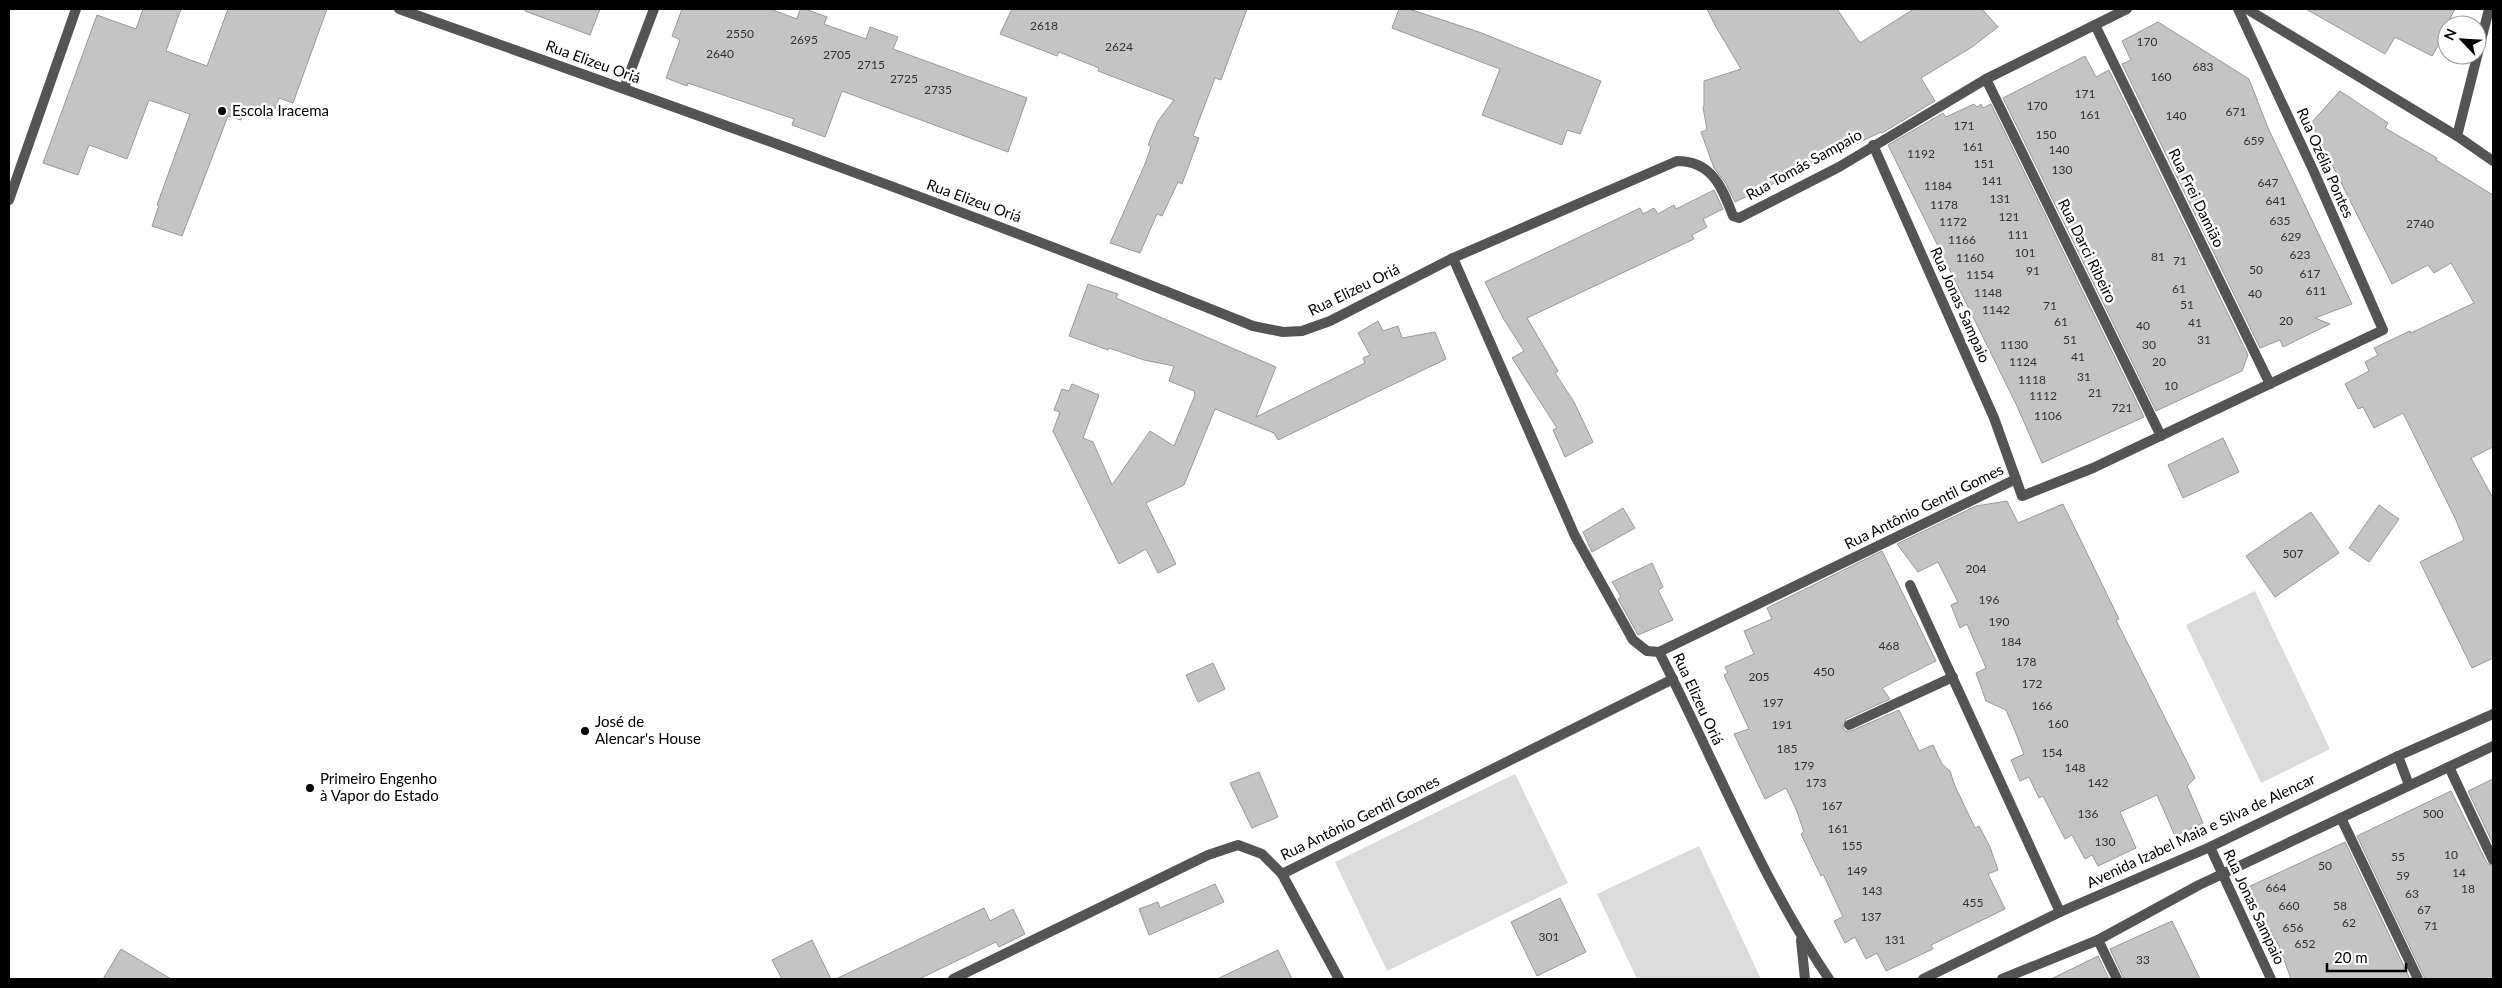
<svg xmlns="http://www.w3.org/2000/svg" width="2502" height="988" font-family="Lato,sans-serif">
<rect width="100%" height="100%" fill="#fff"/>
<g fill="#dbdbdb">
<path d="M2255 591 2330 749 2261 783 2186 625Z"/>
<path d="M1515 774 1568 883 1387 971 1335 862Z"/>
<path d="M1699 846 1761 979H1637L1597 894Z"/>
</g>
<g fill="#c4c4c4" stroke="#989898">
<path d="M143 9H181L166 51 207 66 228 9H327L293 103 279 98 271 119 244 113 241 120 228 116 182 236 152 226 159 205H157L190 114 149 100 127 159 89 145 78 175 43 163 97 15 136 29Z"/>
<path d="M525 9H600L590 35 525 11Z"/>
<path d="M682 9H770L797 19 800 9H805L827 17 824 24 866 39 870 27 898 37 893 49 1027 98 1008 152 842 91 825 137 792 125 794 119 688 83 687 86 666 78 680 40 672 36Z"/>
<path d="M1012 9H1247L1221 80 1215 78 1193 136 1199 138 1182 184 1178 182 1162 216 1157 214 1140 253 1110 243 1145 164 1151 147 1148 145 1158 121 1174 100 1098 71 1099 68 1059 52 1057 56 1000 34Z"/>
<path d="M1399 9H1409L1479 32 1601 81 1580 134 1567 130 1562 145 1482 115 1500 69 1392 28Z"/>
<path d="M1707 9H1837L1860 43 1914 9H1982L1998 27 1972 47 1921 78 1935 101 1882 133 1881 132 1735 202 1725 182 1714 168 1701 132 1707 130 1703 107 1704 106V81L1741 69 1716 27Z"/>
<path d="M2306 9H2455L2447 24V31L2432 56 2395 37 2385 54Z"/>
<path d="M2158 22 2249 79 2268 128 2352 304 2315 318 2330 324 2283 347 2280 340 2260 348 2122 64 2131 60 2122 41Z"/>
<path d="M2085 56 2096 77 2109 70 2248 355 2242 371 2156 411 2003 98Z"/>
<path d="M2340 91 2388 123 2385 128 2437 158 2436 160 2493 195V447L2471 458 2493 498V658L2472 668 2420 562 2464 540 2456 520 2403 413 2374 428 2363 407 2358 409 2345 384 2369 371 2365 362 2378 355 2374 348 2410 331 2411 333 2474 303 2451 263 2434 273 2428 265 2392 284 2311 123Z"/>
<path d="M1974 104 1977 107 1981 104 1983 108 1991 104 2144 417 2042 463 2016 404 1888 145 1943 113 1946 117Z"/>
<path d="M1714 190 1723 209 1703 219 1707 227 1692 235 1694 239 1527 318 1558 371 1555 373 1574 402 1593 442 1565 457 1553 430 1557 428 1512 358 1524 351 1503 318 1485 282 1640 208 1643 214 1654 208 1658 214 1674 205 1676 209Z"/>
<path d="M1088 284 1118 294 1116 298 1276 367 1256 417 1365 363 1363 358 1370 355 1358 333 1378 321 1383 331 1398 326 1402 338 1435 332 1446 359 1278 440 1274 433 1215 409 1184 485 1146 503 1176 564 1158 573 1146 549 1119 564 1053 431 1060 412 1054 410 1062 389 1069 391 1072 384 1099 395 1083 438 1093 442 1112 485 1150 431 1174 446 1195 395 1194 391 1169 381 1174 366 1144 360 1109 348 1108 350 1069 336Z"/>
<path d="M2223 438 2239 472 2183 498 2168 465Z"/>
<path d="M2007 501 2018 523 2063 504 2119 619 2116 620 2195 778 2187 786 2203 823 2175 836 2157 795 2120 812 2136 848 2098 866 2092 855 2085 859 2072 835 2065 839 2043 796 2039 798 2029 777 2020 781 2011 760 2024 754 2015 731 2006 710 1986 701 1976 673 1986 668 1967 624 1960 628 1951 605 1958 602 1938 562 1918 572 1897 544 1976 506Z"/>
<path d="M2379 505 2399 519 2369 562 2349 548Z"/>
<path d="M1623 508 1635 528 1592 552 1583 532Z"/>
<path d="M2311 512 2339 553 2275 597 2246 556Z"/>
<path d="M1882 551 1936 661 1882 688 1890 699 1846 719 1843 727 1845 731H1851L1899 710 1919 751 1933 745 1942 764 1950 771 1955 786 1975 828 1979 826 1990 847 1998 870 1988 874 2005 909 1931 945 1933 949 1886 971 1877 953 1866 959 1855 937 1845 943 1834 921 1843 917 1823 874 1821 876 1801 834 1804 832 1796 809 1786 788 1765 799 1734 734 1749 729 1724 675 1728 673 1725 667 1754 654 1744 631 1772 619 1767 608Z"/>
<path d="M1652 563 1663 587 1658 590 1673 620 1638 635 1618 599 1621 597 1612 582Z"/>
<path d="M1213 663 1225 689 1198 702 1186 675Z"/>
<path d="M1259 772 1278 817 1252 828 1230 783Z"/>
<path d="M2493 779V844L2468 791Z"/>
<path d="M2451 791 2487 863 2493 867V979H2425L2357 836Z"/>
<path d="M2345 842 2410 979H2291L2279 946 2246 888Z"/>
<path d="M1215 884 1224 902 1149 935 1139 909 1158 902 1160 908Z"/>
<path d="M1560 898 1586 952 1537 976 1511 922Z"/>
<path d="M984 908 990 921 1013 909 1025 934 999 947 996 942 919 979H836Z"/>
<path d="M2172 921 2200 979H2124L2110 949Z"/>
<path d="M812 940 831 979H782L772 960Z"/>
<path d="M121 949 171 979H103Z"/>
<path d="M1278 950 1292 979H1217Z"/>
<path d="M2098 956 2109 979H2051Z"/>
</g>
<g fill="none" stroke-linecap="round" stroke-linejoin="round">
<g stroke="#545454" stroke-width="10">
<path d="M399 9C685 110 971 212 1253 326L1283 332 1302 331 1330 321 1453 258 1677 161C1712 161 1722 187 1733 216L1739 218 1839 167 1986 79 2127 9"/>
<path d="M2095 25 2270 384"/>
<path d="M1986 79 2161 436"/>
<path d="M624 88 654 9"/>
<path d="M2457 136 2489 9"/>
<path d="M1873 145 1994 418 2022 496 2093 468 2383 330 2314 172 2238 9"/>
<path d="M9 200 76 9"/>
<path d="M1453 258 1575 536 1633 640 1647 651 1659 652"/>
<path d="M1910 585 2060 912"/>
<path d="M1659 652 2016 479"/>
<path d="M1659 652C1715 761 1760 877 1829 979"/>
<path d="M1849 725 1953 677"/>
<path d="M2449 767 2493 860"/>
<path d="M2341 818 2418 979"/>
<path d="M2210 847 2271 979"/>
<path d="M1282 874 1673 679"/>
<path d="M1801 940 1805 979"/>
<path d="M2098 940 2117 979"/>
<path d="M953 979 1208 855 1238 845 1262 854 1282 874 1339 979"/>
</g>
<g stroke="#545454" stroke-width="10">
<path d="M2247 9 2457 136 2493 161"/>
<path d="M2398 756 2409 785"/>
<path d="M1923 979 2060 912 2210 847 2398 756 2493 714"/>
<path d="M2002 979 2098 940 2199 885 2493 746"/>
</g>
</g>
<g fill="#000" stroke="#fff" stroke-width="2">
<circle cx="222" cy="111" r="5"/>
<circle cx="585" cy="731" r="5"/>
<circle cx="310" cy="788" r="5"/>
</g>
<g text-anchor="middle" stroke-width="5" stroke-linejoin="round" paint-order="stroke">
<g font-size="12" fill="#313131">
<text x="1044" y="30">2618</text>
<text x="740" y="38">2550</text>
<text x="804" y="44">2695</text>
<text x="2147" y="46">170</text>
<text x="1119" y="51">2624</text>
<text x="720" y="58">2640</text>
<text x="837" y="59">2705</text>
<text x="871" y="69">2715</text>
<text x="2203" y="71">683</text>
<text x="2161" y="81">160</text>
<text x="904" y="83">2725</text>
<text x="938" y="94">2735</text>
<text x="2085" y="98">171</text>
<text x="2037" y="110">170</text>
<text x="2236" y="116">671</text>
<text x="2090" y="119">161</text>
<text x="2176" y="120">140</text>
<text x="1964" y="130">171</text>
<text x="2046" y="139">150</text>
<text x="2254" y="145">659</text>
<text x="1973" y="151">161</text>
<text x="2059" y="154">140</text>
<text x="1921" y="158">1192</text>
<text x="1984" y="168">151</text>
<text x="2062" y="174">130</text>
<text x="1992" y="185">141</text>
<text x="2268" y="187">647</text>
<text x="1938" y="190">1184</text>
<text x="2000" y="203">131</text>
<text x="2276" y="205">641</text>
<text x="1944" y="209">1178</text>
<text x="2009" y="221">121</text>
<text x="2280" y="225">635</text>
<text x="1953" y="226">1172</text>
<text x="2420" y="228">2740</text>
<text x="2018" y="239">111</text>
<text x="2291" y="241">629</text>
<text x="1962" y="244">1166</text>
<text x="2025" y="257">101</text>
<text x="2300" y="259">623</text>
<text x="2158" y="261">81</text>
<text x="1970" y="262">1160</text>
<text x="2180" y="265">71</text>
<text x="2256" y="274">50</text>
<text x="2033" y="275">91</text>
<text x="2310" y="278">617</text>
<text x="1980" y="279">1154</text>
<text x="2179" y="293">61</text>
<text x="2316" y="295">611</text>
<text x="1988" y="297">1148</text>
<text x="2255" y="298">40</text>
<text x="2187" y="309">51</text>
<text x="2050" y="310">71</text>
<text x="1996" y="314">1142</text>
<text x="2286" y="325">20</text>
<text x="2061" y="326">61</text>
<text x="2195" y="327">41</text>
<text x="2143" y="330">40</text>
<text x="2070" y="344">51</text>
<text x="2204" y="344">31</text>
<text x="2014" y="349">1130</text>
<text x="2149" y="349">30</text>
<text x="2078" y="361">41</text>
<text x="2023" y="366">1124</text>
<text x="2159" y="366">20</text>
<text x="2084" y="381">31</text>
<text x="2032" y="384">1118</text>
<text x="2171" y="390">10</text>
<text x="2095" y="397">21</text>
<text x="2043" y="400">1112</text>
<text x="2122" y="412">721</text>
<text x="2048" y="420">1106</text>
<text x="2293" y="558">507</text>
<text x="1976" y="573">204</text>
<text x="1989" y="604">196</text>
<text x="1999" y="626">190</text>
<text x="2011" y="646">184</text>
<text x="1889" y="650">468</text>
<text x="2026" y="666">178</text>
<text x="1824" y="676">450</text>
<text x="1759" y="681">205</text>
<text x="2032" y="688">172</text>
<text x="1773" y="707">197</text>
<text x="2042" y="710">166</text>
<text x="2058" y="728">160</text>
<text x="1782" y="729">191</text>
<text x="1787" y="753">185</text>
<text x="2052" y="757">154</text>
<text x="1804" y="770">179</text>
<text x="2075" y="772">148</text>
<text x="1816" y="787">173</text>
<text x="2098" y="787">142</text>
<text x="1832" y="810">167</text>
<text x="2088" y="818">136</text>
<text x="2433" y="818">500</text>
<text x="1838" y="833">161</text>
<text x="2105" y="846">130</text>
<text x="1852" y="850">155</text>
<text x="2451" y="859">10</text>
<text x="2398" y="861">55</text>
<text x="2325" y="870">50</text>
<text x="1857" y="875">149</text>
<text x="2459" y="877">14</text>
<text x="2403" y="880">59</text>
<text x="2276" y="892">664</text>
<text x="2468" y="893">18</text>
<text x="1872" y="895">143</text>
<text x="2412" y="898">63</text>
<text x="1973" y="907">455</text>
<text x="2289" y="910">660</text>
<text x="2340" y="910">58</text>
<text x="2424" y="914">67</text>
<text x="1871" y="921">137</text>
<text x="2349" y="927">62</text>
<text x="2431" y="930">71</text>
<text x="2293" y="932">656</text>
<text x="1549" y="941">301</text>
<text x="1895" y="944">131</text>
<text x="2305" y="948">652</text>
<text x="2143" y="964">33</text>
</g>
<g font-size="15" fill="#000" stroke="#fff">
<text transform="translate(593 62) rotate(20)" y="5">Rua Elizeu Oriá</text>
<text transform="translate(2325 163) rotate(66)" y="5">Rua Ozélia Pontes</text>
<text transform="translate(1804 165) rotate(-29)" y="5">Rua Tomás Sampaio</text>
<text transform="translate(2196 198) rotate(64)" y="5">Rua Frei Damião</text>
<text transform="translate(974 201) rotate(20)" y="5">Rua Elizeu Oriá</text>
<text transform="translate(2087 251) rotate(64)" y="5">Rua Darci Ribeiro</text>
<text transform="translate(1354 290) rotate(-26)" y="5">Rua Elizeu Oriá</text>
<text transform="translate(1960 305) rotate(66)" y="5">Rua Jonas Sampaio</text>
<text transform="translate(1924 507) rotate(-26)" y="5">Rua Antônio Gentil Gomes</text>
<text transform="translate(1698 699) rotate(65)" y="5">Rua Elizeu Oriá</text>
<text transform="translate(1360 818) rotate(-26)" y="5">Rua Antônio Gentil Gomes</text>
<text transform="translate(2201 831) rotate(-25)" y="5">Avenida Izabel Maia e Silva de Alencar</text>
<text transform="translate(2254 907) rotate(65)" y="5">Rua Jonas Sampaio</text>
</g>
<g font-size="15" fill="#000" stroke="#fff" text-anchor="start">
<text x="232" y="116">Escola Iracema</text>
<text x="595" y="727">José de<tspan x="595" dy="17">Alencar's House</tspan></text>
<text x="320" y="784">Primeiro Engenho<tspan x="320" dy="17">à Vapor do Estado</tspan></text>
</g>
</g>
<rect width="2502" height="988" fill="none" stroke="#000000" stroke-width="20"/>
<g transform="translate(2462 40) rotate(295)"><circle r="24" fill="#ffffff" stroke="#999999"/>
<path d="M0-4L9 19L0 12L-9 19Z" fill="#000000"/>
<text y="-8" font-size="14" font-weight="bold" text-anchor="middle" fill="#000000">N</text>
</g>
<path d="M2327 963v8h79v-8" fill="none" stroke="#000000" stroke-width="2.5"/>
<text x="2334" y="963" font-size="15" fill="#000000" stroke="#ffffff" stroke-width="4" paint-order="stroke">20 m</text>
</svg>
